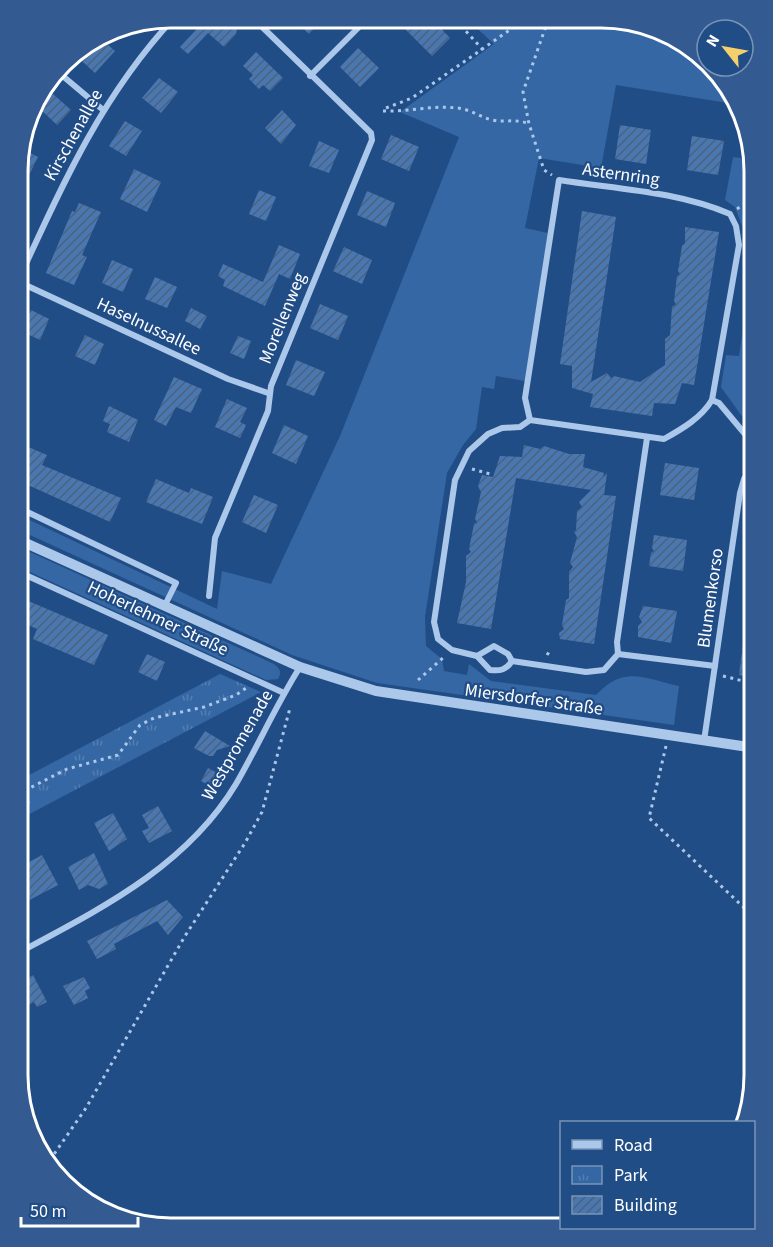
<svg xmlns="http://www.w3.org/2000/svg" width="773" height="1247" font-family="'Source Sans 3',sans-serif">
<defs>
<pattern id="park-tufts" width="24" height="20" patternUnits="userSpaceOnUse" patternTransform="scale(1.5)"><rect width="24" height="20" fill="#3567a4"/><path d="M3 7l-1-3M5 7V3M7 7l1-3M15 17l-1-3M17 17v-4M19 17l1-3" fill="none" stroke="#537eb2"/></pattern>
<pattern id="building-hatch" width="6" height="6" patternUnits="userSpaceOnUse" patternTransform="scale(1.5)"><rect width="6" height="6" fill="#4a77af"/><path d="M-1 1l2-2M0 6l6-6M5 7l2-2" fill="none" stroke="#4b627e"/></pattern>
</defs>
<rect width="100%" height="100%" fill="#214d87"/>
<g fill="#3567a4">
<path d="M468 20 631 21 702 56 707 66 734 100V104L616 85 601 168 539 158 525 228 548 233 525 381 496 376 494 389 482 387 476 429 463 445 447 473 425 617 426 646 442 659 444 671 467 675 469 664 491 681 596 695C624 665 643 678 679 686L674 725 377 683 292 655 19 530V515L217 609 222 571 271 584 340 436 459 137 400 112 494 44Z"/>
<path d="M733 157 753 160 755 238 745 234 735 207 725 200Z"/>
<path d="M755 249V417L746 422 721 387 726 355 739 356Z"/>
<path d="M19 547 274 664C280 669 282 672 278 679L266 680 19 567Z"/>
</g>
<path fill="url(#park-tufts)" d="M220 674 261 692 18 820V781Z"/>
<g fill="url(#building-hatch)">
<path d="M221 18 231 24 239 20 236 34 224 47 208 33 188 54 180 47 206 19 213 26Z"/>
<path d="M293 19H323L309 34Z"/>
<path d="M395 19 433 20 450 38 432 56Z"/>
<path d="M100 38 115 51 95 73 74 54Z"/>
<path d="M358 48 379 68 360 87 340 67Z"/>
<path d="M256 52 283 78 270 91 263 85 259 89 249 79 253 75 243 66Z"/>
<path d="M159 78 178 92 161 113 142 98Z"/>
<path d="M53 94 71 110 57 125 40 109Z"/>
<path d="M282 110 296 125 281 144 265 128Z"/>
<path d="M125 121 142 131 126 156 109 146Z"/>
<path d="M620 125 651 130 646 164 615 159Z"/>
<path d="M391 135 419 147 409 171 381 159Z"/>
<path d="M692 136 724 141 718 175 687 170Z"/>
<path d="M319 141 339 150 329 173 309 166Z"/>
<path d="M21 148 38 157 19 195V152Z"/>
<path d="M134 169 161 182 147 212 120 199Z"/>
<path d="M259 190 276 197 266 221 249 214Z"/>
<path d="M367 191 395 203 386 227 357 215Z"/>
<path d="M79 203 101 212 82 255 87 257 74 285 46 273 72 211 75 212Z"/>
<path d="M582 211 616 217 591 382 607 373 611 378 614 376 640 382 665 365V339L670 335 672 307 676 304 674 301 677 276 680 274 678 271 682 246 685 243V227L719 232 694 385 682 383 675 404 654 403 652 416 590 407 593 394 572 388V366L560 364Z"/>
<path d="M279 245 300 254 290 279 279 274 265 306 223 286 225 280 218 276 223 264 263 282Z"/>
<path d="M344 247 372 260 362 284 333 271Z"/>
<path d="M112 260 133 269 123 292 102 283Z"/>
<path d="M155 277 177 287 167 308 145 299Z"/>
<path d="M320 304 348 316 338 340 310 328Z"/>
<path d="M191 308 207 316 200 329 185 321Z"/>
<path d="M31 310 49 319 40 340 21 331Z"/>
<path d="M85 335 104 344 95 365 75 356Z"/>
<path d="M238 336 251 341 244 359 230 353Z"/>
<path d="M296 360 325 372 314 396 286 385Z"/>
<path d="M174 377 202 389 191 413 176 407 166 426 154 420Z"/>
<path d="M227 399 247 408 240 422 246 425 240 438 215 427Z"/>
<path d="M109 406 138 420 129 442 107 432 110 424 103 421Z"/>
<path d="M284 425 308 436 296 464 272 453Z"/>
<path d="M524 445 540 449 544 446 569 454H585L583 467 604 473 603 477 607 473 604 495 616 496 594 644 560 639 559 633 564 629 562 625 566 600 569 598V572L573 567 570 563 577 537 574 532 576 530 577 511 582 507 579 502 591 490 516 478 491 629 457 623 466 582V556L471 552 469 549 474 524 477 522 475 519 481 492 478 486 482 475 493 477 500 456 522 457Z"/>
<path d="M26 446 47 455 42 465 121 498 110 522 19 481V461Z"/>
<path d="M665 463 699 468 694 500 660 495Z"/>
<path d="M156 479 189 493 191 488 213 497 202 524 146 502Z"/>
<path d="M254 495 278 505 266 533 242 522Z"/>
<path d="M654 535 687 540 683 571 649 566 651 553 654 551 652 548Z"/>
<path d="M19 597 108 635 94 665 33 639 37 629 19 621Z"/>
<path d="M643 606 677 611 671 643 638 637V626L642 622 639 617Z"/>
<path d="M743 644 755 646V678L739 675Z"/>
<path d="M147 654 165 662 157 681 138 672Z"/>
<path d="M205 731 230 746 217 750 213 756H209L194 748Z"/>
<path d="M208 768 223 776 215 789 201 781Z"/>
<path d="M158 806 172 831 149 843 142 831 149 828 142 815Z"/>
<path d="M113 813 127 839 109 851 94 823Z"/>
<path d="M94 853 108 884 99 889 88 885 79 890 68 867Z"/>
<path d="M42 855 58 885 18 906V868Z"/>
<path d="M167 900 183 917 168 935 157 921 114 944 116 949 97 959 87 941Z"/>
<path d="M33 975 47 1002 37 1007 34 1002 18 1011V983Z"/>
<path d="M84 977 90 988 85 991 88 998 74 1005 63 986Z"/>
</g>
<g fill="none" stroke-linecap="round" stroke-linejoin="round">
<g stroke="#abc7ea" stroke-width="3" stroke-dasharray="3 4.5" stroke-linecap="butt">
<path d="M456 20 483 50"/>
<path d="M548 20 523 92 529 124 544 170 552 175"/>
<path d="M386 108 412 98 524 20"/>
<path d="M383 111C408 112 432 105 457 108 470 109 480 117 492 120 506 123 516 118 529 124"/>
<path d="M737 209 755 197"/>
<path d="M472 469 490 474"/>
<path d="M547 655 551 649"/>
<path d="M723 676 755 684"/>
<path d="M418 680 444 657"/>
<path d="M666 746 649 818 755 918"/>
<path d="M18 794 67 769 118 755 140 725 154 718 204 707 236 695 246 688"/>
<path d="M50 1160 86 1108 185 936 245 843 262 812 290 708"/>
</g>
<g stroke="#abc7ea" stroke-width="6">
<path d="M58 72 102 109"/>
<path d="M310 76 367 19"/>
<path d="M19 279C62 185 102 95 174 18"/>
<path d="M19 282 228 379 268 393"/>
<path d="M712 400 719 403 755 446"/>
<path d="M530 420 525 398 559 180C616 189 676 191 730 214L736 226 739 245 712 400C701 418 682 429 664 439L530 420 520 427 502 428 488 434 469 451 455 480 434 622 438 639 452 650 477 656 494 646 508 654 512 661 586 672 604 670 618 654 617 642 647 438"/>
<path d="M19 508 176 583 164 607"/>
<path d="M19 572 284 693"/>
<path d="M209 596 215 538 268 411 271 386 372 140 371 133 254 19"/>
<path d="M618 654 715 666"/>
<path d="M477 656 490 670C501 671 506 670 512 661"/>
<path d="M704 741 740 493 744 479 755 463"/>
<path d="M18 953C100 909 186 867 236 784 258 746 276 705 300 667"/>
</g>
<path stroke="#abc7ea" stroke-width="10" d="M19 540 300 667 376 691 755 748"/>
</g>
<g text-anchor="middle" stroke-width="4.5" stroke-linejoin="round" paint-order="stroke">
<g font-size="18" fill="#fff" stroke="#214d87">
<text transform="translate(73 135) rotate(-61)" y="6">Kirschenallee</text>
<text transform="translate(621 174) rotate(8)" y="6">Asternring</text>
<text transform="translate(282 318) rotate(-68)" y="6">Morellenweg</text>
<text transform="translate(149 326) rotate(25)" y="6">Haselnussallee</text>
<text transform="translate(710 598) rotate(-82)" y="6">Blumenkorso</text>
<text transform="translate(158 618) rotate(25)" y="6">Hoherlehmer Straße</text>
<text transform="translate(534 699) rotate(8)" y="6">Miersdorfer Straße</text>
<text transform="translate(237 745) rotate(-60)" y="6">Westpromenade</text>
</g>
</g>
<path d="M0 0H773V1247H0ZM171 28H601A143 143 0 0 1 744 171V1075A143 143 0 0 1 601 1218H171A143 143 0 0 1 28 1075V171A143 143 0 0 1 171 28Z" fill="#335b91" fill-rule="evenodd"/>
<path fill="none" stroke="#fff" stroke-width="3" d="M171 28H601A143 143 0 0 1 744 171V1075A143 143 0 0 1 601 1218H171A143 143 0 0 1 28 1075V171A143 143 0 0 1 171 28Z"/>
<rect x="560" y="1121" width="195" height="108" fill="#214d87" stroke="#7a94b7" stroke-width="1.5"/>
<rect x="572" y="1140" width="30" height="9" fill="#abc7ea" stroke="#7a94b7" stroke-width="1.5"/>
<text x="614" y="1151" font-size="18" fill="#ffffff">Road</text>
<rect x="572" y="1166" width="30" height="18" fill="url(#park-tufts)" stroke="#7a94b7" stroke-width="1.5"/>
<text x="614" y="1181" font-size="18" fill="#ffffff">Park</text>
<rect x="572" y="1196" width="30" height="18" fill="url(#building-hatch)" stroke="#7a94b7" stroke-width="1.5"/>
<text x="614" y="1211" font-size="18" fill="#ffffff">Building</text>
<g transform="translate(725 48) rotate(301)"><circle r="28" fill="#214d87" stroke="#7a94b7" stroke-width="1.5"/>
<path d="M0-4.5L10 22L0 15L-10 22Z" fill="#f6cf6d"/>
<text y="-9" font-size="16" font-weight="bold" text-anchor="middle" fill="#ffffff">N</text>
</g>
<path d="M21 1217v9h117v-9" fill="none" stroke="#ffffff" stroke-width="3"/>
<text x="30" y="1217" font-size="18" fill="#ffffff" stroke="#214d87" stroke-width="4.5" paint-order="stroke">50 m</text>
</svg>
